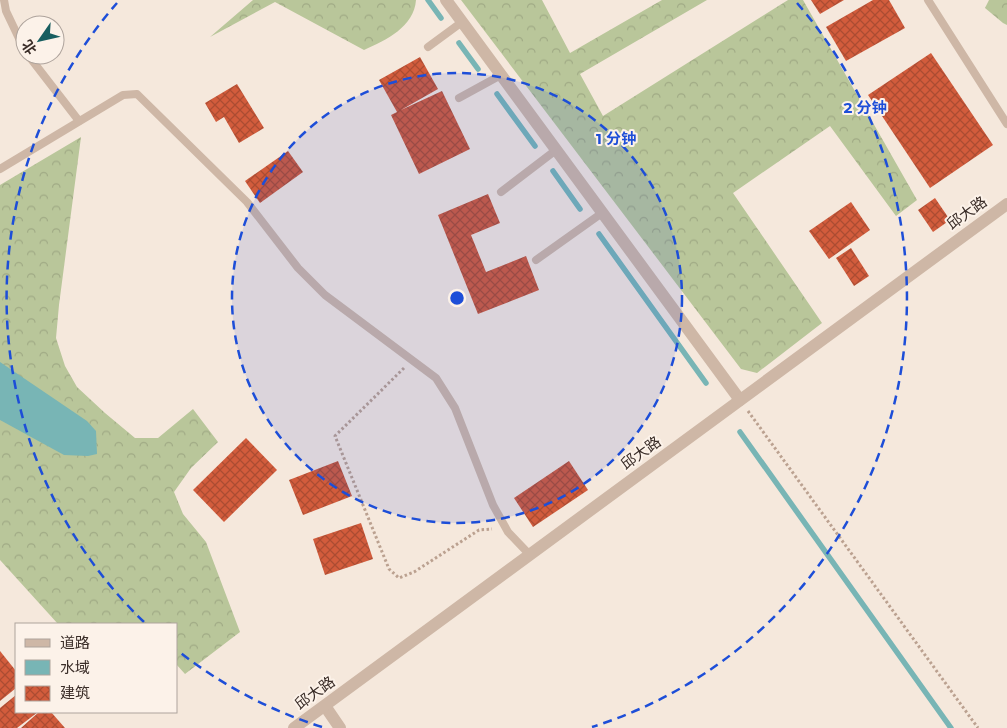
<svg xmlns="http://www.w3.org/2000/svg" width="1007" height="728" font-family="Montserrat,'Noto Sans SC',sans-serif">
<defs>
<pattern id="forest-crowns" width="20" height="18" patternUnits="userSpaceOnUse" patternTransform="scale(1.25)"><rect width="20" height="18" fill="#b9c69a"/><path d="M2 6a3 3 0 1 1 6 0M12 15a3 3 0 1 1 6 0" fill="none" stroke="#a0aa85"/></pattern>
<pattern id="building-cross-hatch" width="8" height="8" patternUnits="userSpaceOnUse" patternTransform="scale(1.25)"><rect width="8" height="8" fill="#d25c3c"/><path d="M0 0l8 8M0 8l8-8" fill="none" stroke="#ab4c32"/></pattern>
</defs>
<rect width="100%" height="100%" fill="#f5e8dc"/>
<g fill="url(#forest-crowns)">
<path d="M253 0H416C414 27 386 40 364 50L275 2 210 37Z"/>
<path d="M461 0H542L570 53 662 0H707L580 74 603 116 788 0H803L917 200 896 216 830 126 733 193 822 323 757 373 741 369Z"/>
<path d="M989 0H1007V25L1003 23 985 8Z"/>
<path d="M81 137 59 305 56 338 65 366 77 387 105 413 135 438H158L193 409 218 442 191 468 174 492 183 514 206 542 240 632 185 674 176 664V624H58L0 560V185Z"/>
</g>
<path fill="#78b5b5" d="M0 362 87 421 96 431 97 454 88 456 64 455 0 420Z"/>
<g fill="none" stroke-linecap="round" stroke-linejoin="round">
<g stroke="#78b5b5" stroke-width="5.5">
<path d="M428 0 441 18"/>
<path d="M459 43 478 69"/>
<path d="M497 94 535 146"/>
<path d="M553 171 580 209"/>
<path d="M599 234 706 383"/>
<path d="M740 432 951 728"/>
</g>
</g>
<g fill="url(#building-cross-hatch)">
<path d="M811 0H844L820 14Z"/>
<path d="M873 0H889L905 28 846 61 826 27Z"/>
<path d="M931 53 993 145 930 188 868 95Z"/>
<path d="M420 57 438 89 401 110 442 91 470 149 419 174 391 115 397 112 379 80Z"/>
<path d="M237 84 264 128 239 143 224 117 216 122 205 103Z"/>
<path d="M288 151 303 172 260 203 245 181Z"/>
<path d="M488 194 500 223 471 235 486 272 526 256 539 290 478 314 438 215Z"/>
<path d="M935 198 950 220 933 232 918 210Z"/>
<path d="M851 202 870 230 829 259 809 231Z"/>
<path d="M851 248 869 276 854 286 836 258Z"/>
<path d="M246 438 277 470 224 522 193 490Z"/>
<path d="M338 461 352 496 303 515 289 480Z"/>
<path d="M569 461 588 490 533 527 514 498Z"/>
<path d="M361 523 373 559 325 575 313 539Z"/>
<path d="M0 651 16 671V688L0 701Z"/>
<path d="M16 695V712H38L17 728H0V708Z"/>
<path d="M39 712H51L65 728H21Z"/>
</g>
<g fill="none" stroke-linecap="round" stroke-linejoin="round">
<g stroke="#bba190" stroke-width="3" stroke-dasharray="2.5 2.5" stroke-linecap="butt">
<path d="M404 368 335 436 389 569 399 578 414 572 479 530 492 529"/>
<path d="M748 411 978 728"/>
</g>
<g stroke="#ceb7a6" stroke-width="8">
<path d="M4 0 6 11 25 51"/>
<path d="M928 0 1007 124"/>
<path d="M428 47 462 22"/>
<path d="M28 55 79 121"/>
<path d="M459 98 501 75"/>
<path d="M0 169 123 95 137 94 247 202 298 268 325 295 436 378 455 408 493 505 508 532 529 554"/>
<path d="M501 192 556 150"/>
<path d="M536 260 602 213"/>
</g>
<g stroke="#ceb7a6" stroke-width="12">
<path d="M446 0 740 400"/>
<path d="M325 706 340 728"/>
<path d="M294 728 1007 204"/>
</g>
</g>
<circle cx="457" cy="298" r="225" fill="#1d4ed8" fill-opacity=".12"/>
<g fill="none" stroke="#1d4ed8" stroke-width="2.5" stroke-dasharray="9 6">
<circle cx="457" cy="298" r="225"/>
<path d="M322 727A450 450 0 0 1 177 650M144 622A450 450 0 0 1 117 3M797 3A450 450 0 0 1 592 727"/>
</g>
<g text-anchor="middle" stroke-width="4" stroke-linejoin="round" paint-order="stroke">
<g font-size="15" fill="#3a2d28" stroke="#fcf2e9">
<text transform="translate(967 213) rotate(-36)" y="5">邱大路</text>
<text transform="translate(641 453) rotate(-36)" y="5">邱大路</text>
<text transform="translate(315 693) rotate(-36)" y="5">邱大路</text>
</g>
</g>
<circle cx="457" cy="298" r="8" fill="#1d4ed8" stroke="#fcf2e9" stroke-width="2.5"/>
<g font-size="15" text-anchor="middle" font-weight="bold" fill="#1d4ed8" stroke="#fcf2e9" stroke-width="4" stroke-linejoin="round" paint-order="stroke">
<text x="865" y="113">2 分钟</text>
<text x="616" y="144">1 分钟</text>
</g>
<rect x="15" y="623" width="162" height="90" fill="#fcf2e9" stroke="#aea39c"/>
<rect x="25" y="639" width="25" height="8" fill="#ceb7a6" stroke="#aea39c"/>
<text x="60" y="648" font-size="15" fill="#3a2d28">道路</text>
<rect x="25" y="660" width="25" height="15" fill="#78b5b5" stroke="#aea39c"/>
<text x="60" y="673" font-size="15" fill="#3a2d28">水域</text>
<rect x="25" y="686" width="25" height="15" fill="url(#building-cross-hatch)" stroke="#aea39c"/>
<text x="60" y="698" font-size="15" fill="#3a2d28">建筑</text>
<g transform="translate(40 40) rotate(236)"><circle r="24" fill="#fcf2e9" stroke="#aea39c"/>
<path d="M0-4L9 19L0 12L-9 19Z" fill="#185e60"/>
<text y="-8" font-size="14" font-weight="bold" text-anchor="middle" fill="#3a2d28">北</text>
</g>
</svg>
